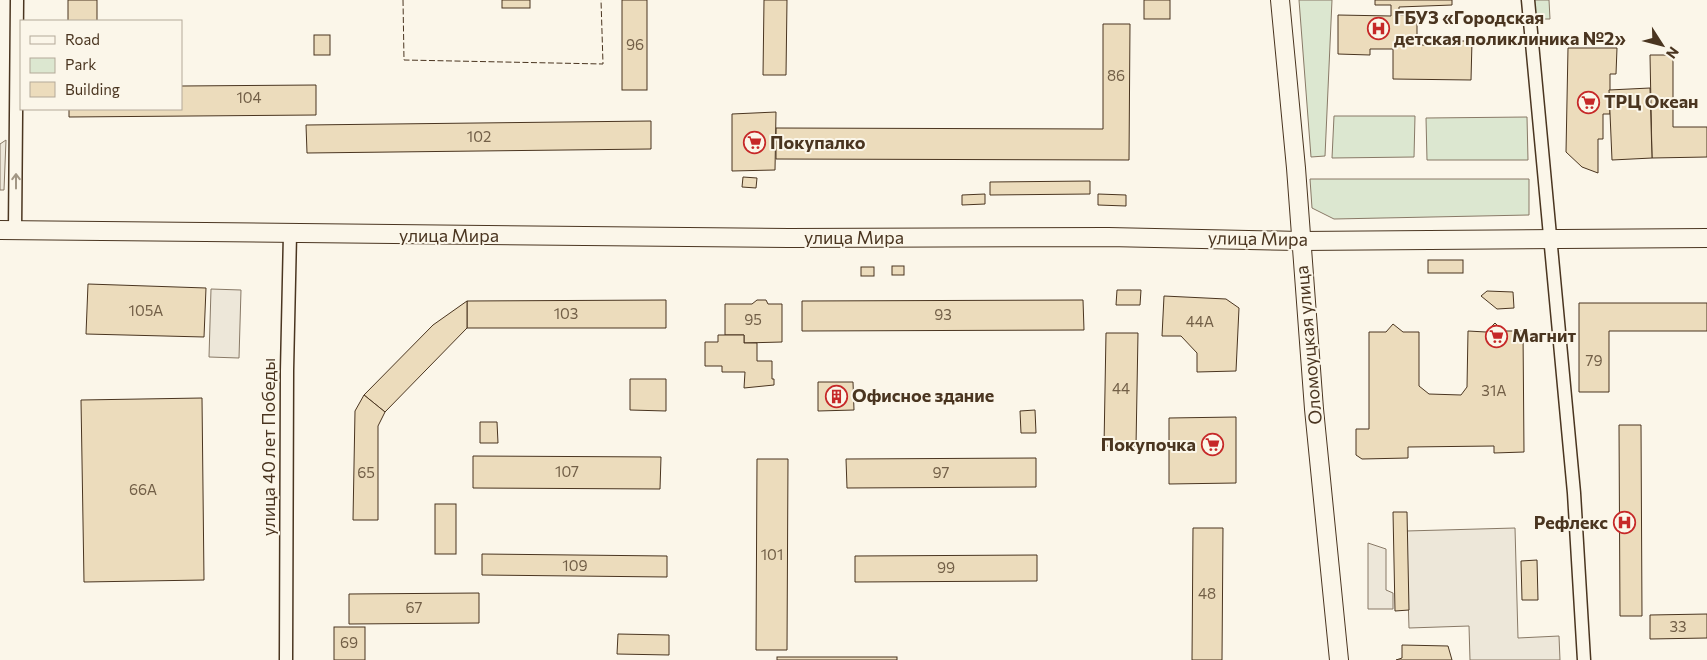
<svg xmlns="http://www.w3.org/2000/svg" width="1707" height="660" font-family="Commissioner,sans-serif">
<rect width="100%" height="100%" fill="#fbf6e9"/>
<g fill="#dce7d0" stroke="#887966">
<path d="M1299 0H1332L1325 156 1311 157Z"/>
<path d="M1533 0H1549L1550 19H1535Z"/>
<path d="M1334 116H1415L1414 157 1332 158Z"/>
<path d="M1527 117 1528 160H1427L1426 118Z"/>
<path d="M1310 179H1529V215L1334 219 1312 208Z"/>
</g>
<g fill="#ede7d9" stroke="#887966">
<path d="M6 140 4 190H0V144Z"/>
<path d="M211 289 241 290 239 358 209 357Z"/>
<path d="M1515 528 1518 638 1559 636 1560 660H1470L1469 626 1409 628 1406 531Z"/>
<path d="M1368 543 1386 549V590L1393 593V609H1368Z"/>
</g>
<g fill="#ecdcbc" stroke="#4a3520">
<rect x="68" y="0" width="29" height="21"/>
<rect x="502" y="0" width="28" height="8"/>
<rect x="622" y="0" width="25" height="90"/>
<path d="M764 0H787L786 75H763Z"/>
<rect x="1144" y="0" width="26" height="19"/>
<path d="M1375 0H1452V5L1399 7V15H1417V45H1440L1441 41H1472L1471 80 1393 79V49H1370V55L1338 54V15L1391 16V5H1375Z"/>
<path d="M1103 24H1130L1129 160 776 159V128L1103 129Z"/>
<rect x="314" y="35" width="16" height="20"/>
<path d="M1568 48H1617L1616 74H1610V114H1603V139H1598V173L1582 167 1566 152Z"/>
<path d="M1650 55H1673V127H1707V157L1652 158Z"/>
<path d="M316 85V115L69 117V109H181V86Z"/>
<path d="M1650 88 1652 158 1612 160 1609 90Z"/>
<path d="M776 112 775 170 732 171V114Z"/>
<path d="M651 121V149L307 153 306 125Z"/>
<path d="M743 177 757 178 756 188 742 187Z"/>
<path d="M1090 181V194L990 195V182Z"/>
<path d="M985 194V204L962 205V195Z"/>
<path d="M1098 194 1126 195V206L1098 205Z"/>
<rect x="1428" y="260" width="35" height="13"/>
<rect x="892" y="266" width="12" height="9"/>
<rect x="861" y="267" width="13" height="9"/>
<path d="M88 284 206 288 204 337 86 334Z"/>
<path d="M1117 290H1141L1140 305H1116Z"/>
<path d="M1487 291 1513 292 1514 308 1497 309 1481 296Z"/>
<path d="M1164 296 1226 299 1239 308 1236 371 1197 372V353L1181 336H1162Z"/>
<path d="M666 300V328H467V301Z"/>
<path d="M757 300H766L768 304H782V342L744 343V335H725V304H752Z"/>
<path d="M1083 300 1084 330 802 331V301Z"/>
<path d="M467 301V328L385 412 364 395 433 325Z"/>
<path d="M1579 303H1707V331H1609V392H1579Z"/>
<path d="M1495 323 1503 331H1523L1524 452 1494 453V446L1408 447V458L1362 459 1356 455V429H1369V332H1386L1393 324 1403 332H1419V386L1429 394 1461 395 1467 387 1468 331 1486 332Z"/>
<path d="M1106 333H1138L1136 446H1104Z"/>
<path d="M718 335H744V343H757V361H772V379H774V385L744 388 745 372H722V366H705V342H718Z"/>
<path d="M630 379H666V411L630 410Z"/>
<path d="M818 382H853L854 410 818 411Z"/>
<path d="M364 395 385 412 378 426V520H353L355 411Z"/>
<path d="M202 398 204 580 84 582 81 400Z"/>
<path d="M1035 410 1036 433H1021L1020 411Z"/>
<path d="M1236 417V483L1169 484V418Z"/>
<path d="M480 422H497L498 443H480Z"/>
<path d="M1619 425H1641L1642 616H1620Z"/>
<path d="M473 456 661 457 660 489 473 488Z"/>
<path d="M1036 458V487L847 488 846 459Z"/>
<path d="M757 459H788L787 650H756Z"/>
<rect x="435" y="504" width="21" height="50"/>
<path d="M1393 512H1407L1409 610 1395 611Z"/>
<path d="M1193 528H1223L1222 660H1192Z"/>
<path d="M482 554 667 556V577L482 575Z"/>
<path d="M1037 555V581L855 582V556Z"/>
<path d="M1537 560 1538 600H1522L1521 561Z"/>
<path d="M479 593V623L349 624V594Z"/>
<path d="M1707 614V638L1650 639V615Z"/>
<rect x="334" y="627" width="31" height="33"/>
<path d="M618 634 669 635V655L617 654Z"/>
<path d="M1402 645 1448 646 1452 660H1396L1402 658Z"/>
<rect x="777" y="657" width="120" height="3"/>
</g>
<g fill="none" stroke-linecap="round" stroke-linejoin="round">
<defs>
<g id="street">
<path d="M1528 0 1574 493 1584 660"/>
<path d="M15 230 17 0"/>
<path d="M286 660 287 371 290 234"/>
</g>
<g id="secondary">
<path d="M1280 0 1296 168 1314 409 1339 660"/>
<path d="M0 230 789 238 1108 237 1300 241 1707 238"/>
</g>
</defs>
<use href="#street" stroke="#4a3520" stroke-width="15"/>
<use href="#secondary" stroke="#4a3520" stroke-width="20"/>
<use href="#street" stroke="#fbf6e9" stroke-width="12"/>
<use href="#secondary" stroke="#fbf6e9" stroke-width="18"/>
<path stroke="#4a3520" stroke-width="1" stroke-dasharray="6 2.5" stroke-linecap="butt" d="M403 0 404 60 603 64 601 0"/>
</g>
<defs><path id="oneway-shaft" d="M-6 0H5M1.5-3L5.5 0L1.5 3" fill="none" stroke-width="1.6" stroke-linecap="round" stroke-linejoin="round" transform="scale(1.25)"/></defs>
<use stroke="#a29684" href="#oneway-shaft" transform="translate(16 181) rotate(-90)"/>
<defs>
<symbol id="hospital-ring" viewBox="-11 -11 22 22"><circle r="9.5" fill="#fbf6e9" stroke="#c62828" stroke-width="1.5"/><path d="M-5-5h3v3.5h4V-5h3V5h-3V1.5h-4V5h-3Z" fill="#c62828"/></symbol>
<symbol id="supermarket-ring" viewBox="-11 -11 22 22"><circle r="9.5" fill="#fbf6e9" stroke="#c62828" stroke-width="1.5"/><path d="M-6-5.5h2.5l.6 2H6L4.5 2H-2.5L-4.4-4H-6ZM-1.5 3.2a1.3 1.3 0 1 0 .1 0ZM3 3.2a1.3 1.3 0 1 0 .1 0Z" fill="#c62828"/></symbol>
<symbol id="building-ring" viewBox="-11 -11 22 22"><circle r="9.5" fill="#fbf6e9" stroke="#c62828" stroke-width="1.5"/><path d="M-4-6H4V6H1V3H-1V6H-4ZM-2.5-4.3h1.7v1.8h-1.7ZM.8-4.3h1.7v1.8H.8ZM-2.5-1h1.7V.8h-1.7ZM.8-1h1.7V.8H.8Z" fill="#c62828"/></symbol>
</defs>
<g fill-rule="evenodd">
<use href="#hospital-ring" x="1366" y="16" width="25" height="25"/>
<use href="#supermarket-ring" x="1576" y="90" width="25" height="25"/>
<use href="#supermarket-ring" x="742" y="130" width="25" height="25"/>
<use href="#supermarket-ring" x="1484" y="324" width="25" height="25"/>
<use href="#building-ring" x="824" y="384" width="25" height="25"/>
<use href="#supermarket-ring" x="1200" y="432" width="25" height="25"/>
<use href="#hospital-ring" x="1612" y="510" width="25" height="25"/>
</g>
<g text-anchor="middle" stroke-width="4" stroke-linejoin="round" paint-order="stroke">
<g font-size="15" fill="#725f47">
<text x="635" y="50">96</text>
<text x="1116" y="81">86</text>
<text x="249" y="103">104</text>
<text x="479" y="142">102</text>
<text x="146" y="316">105А</text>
<text x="566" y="319">103</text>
<text x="943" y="320">93</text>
<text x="753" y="325">95</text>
<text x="1200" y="327">44А</text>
<text x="1594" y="366">79</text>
<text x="1121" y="394">44</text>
<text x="1494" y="396">31А</text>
<text x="567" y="477">107</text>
<text x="366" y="478">65</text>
<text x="941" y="478">97</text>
<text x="143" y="495">66А</text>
<text x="772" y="560">101</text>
<text x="575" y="571">109</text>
<text x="946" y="573">99</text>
<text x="1207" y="599">48</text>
<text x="414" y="613">67</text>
<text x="1678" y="632">33</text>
<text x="349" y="648">69</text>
</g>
<g font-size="18" font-weight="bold" fill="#4a3520" stroke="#fbf6e9" text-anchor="start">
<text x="1394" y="24">ГБУЗ «Городская<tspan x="1394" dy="21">детская поликлиника №2»</tspan></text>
<text x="1604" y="108">ТРЦ Океан</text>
<text x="770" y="149">Покупалко</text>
<text x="1512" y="342">Магнит</text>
<text x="852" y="402">Офисное здание</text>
<text x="1196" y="451" text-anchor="end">Покупочка</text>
<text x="1608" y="529" text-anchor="end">Рефлекс</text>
</g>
<g font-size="18" fill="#4a3520" stroke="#fbf6e9">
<text x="449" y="242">улица Мира</text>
<text x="854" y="244">улица Мира</text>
<text transform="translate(1258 239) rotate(1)" y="6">улица Мира</text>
<text transform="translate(1309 345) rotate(-95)" y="6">Оломоуцкая улица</text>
<text transform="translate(269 447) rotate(-90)" y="6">улица 40 лет Победы</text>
</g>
</g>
<rect x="20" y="20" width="162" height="90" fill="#fbf6e9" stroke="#b4a999"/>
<rect x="30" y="36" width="25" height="8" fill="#fbf6e9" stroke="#b4a999"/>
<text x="65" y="45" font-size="15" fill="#4a3520">Road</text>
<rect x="30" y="58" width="25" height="15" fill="#dce7d0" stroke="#b4a999"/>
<text x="65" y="70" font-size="15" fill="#4a3520">Park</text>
<rect x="30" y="82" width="25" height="15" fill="#ecdcbc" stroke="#b4a999"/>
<text x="65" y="95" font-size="15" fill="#4a3520">Building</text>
<g transform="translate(1662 45) rotate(126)" stroke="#fbf6e9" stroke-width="4" paint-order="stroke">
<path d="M0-4L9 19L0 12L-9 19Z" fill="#4a3520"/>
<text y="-8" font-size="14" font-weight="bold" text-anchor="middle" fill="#4a3520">N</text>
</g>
</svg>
